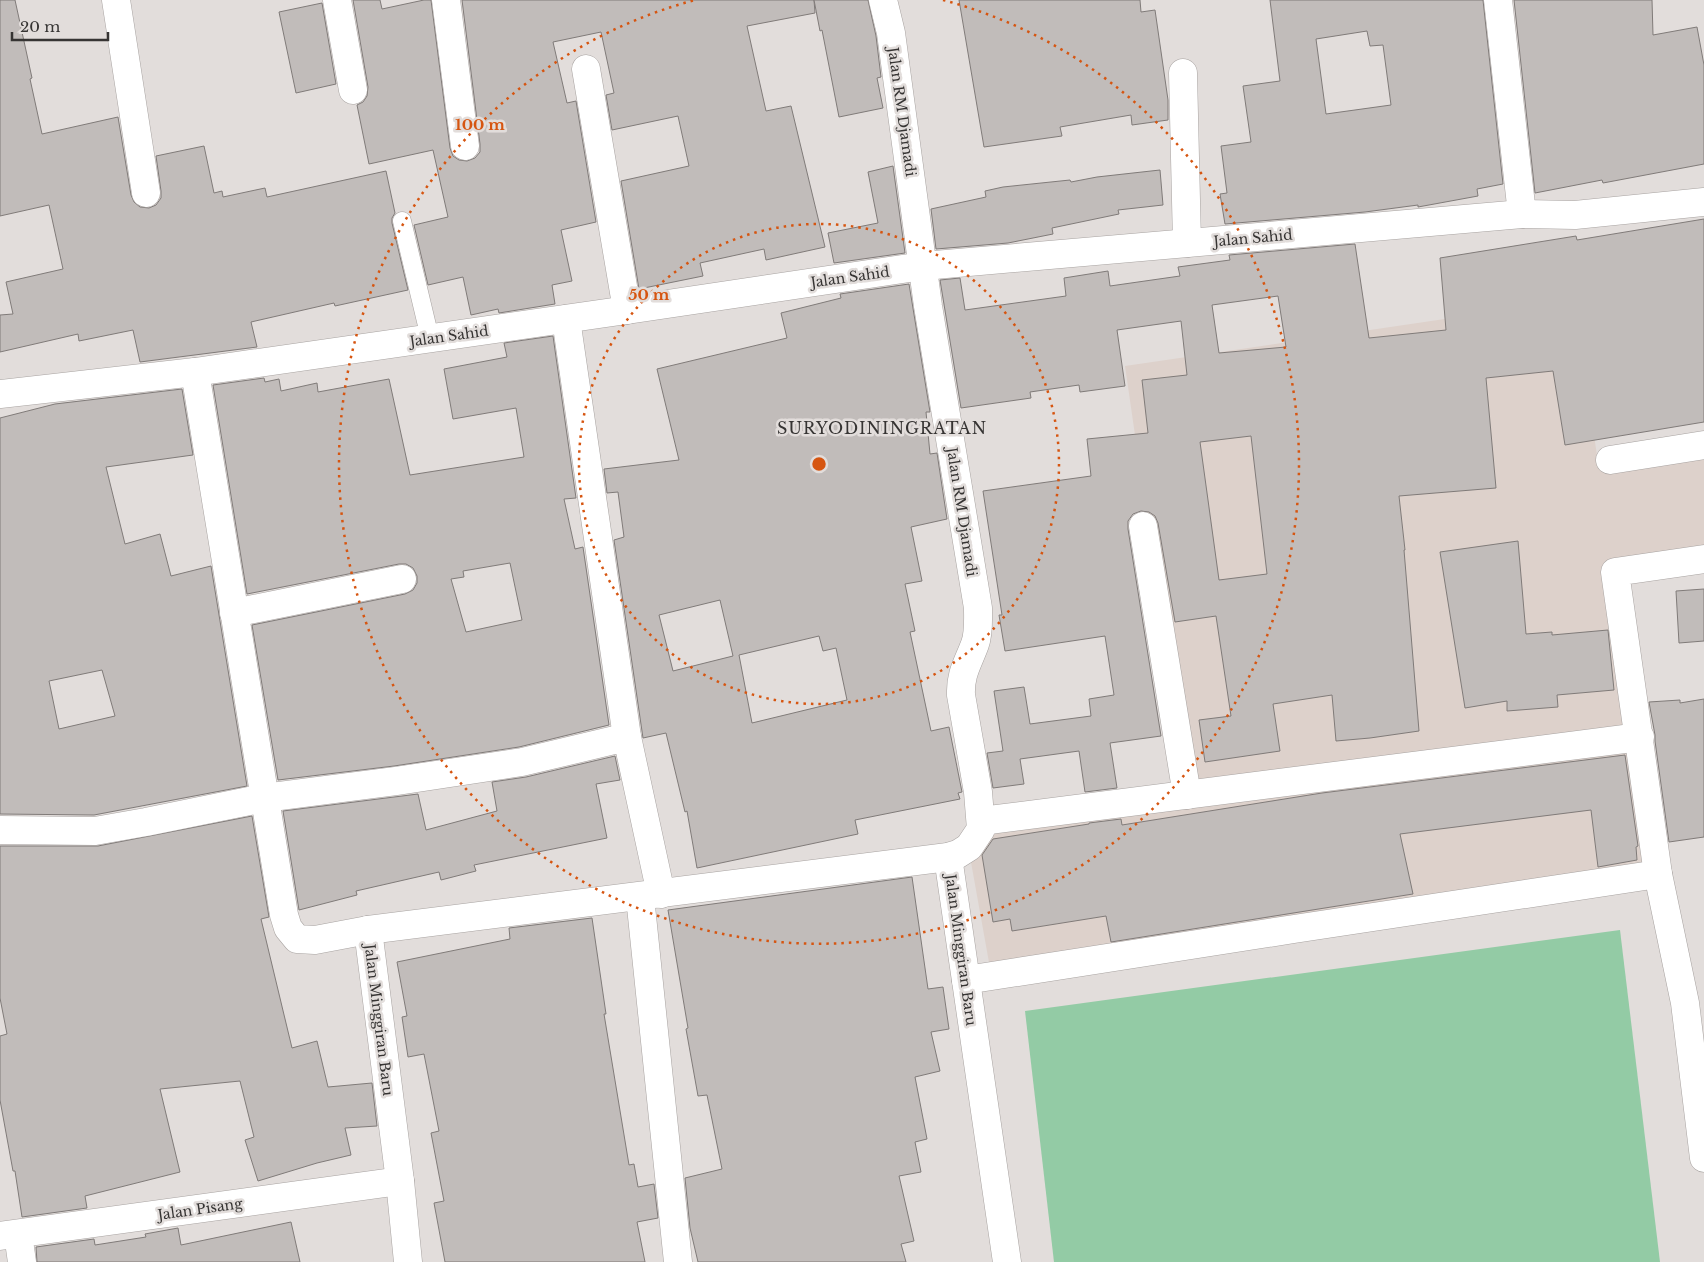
<svg xmlns="http://www.w3.org/2000/svg" width="1704" height="1262" font-family="'Libre Baskerville',serif">
<rect width="100%" height="100%" fill="#e2dddb"/>
<path fill="#ddd1cb" d="M1574 300 1599 469 1704 454V559L1616 572 1655 871 990 968 969 851 985 834 1182 805 1163 628 1125 366Z"/>
<path fill="#93cba5" d="M1620 930 1660 1262H1054L1025 1011Z"/>
<g fill="#c1bcba" stroke="#807b79" fill-rule="evenodd">
<path d="M0 0H15L32 78 30 79 42 134 118 117 131 195 134 202 140 207 149 208 156 205 161 198V191L156 156 204 146 214 193 222 191 223 197 265 188 267 197 386 171 395 213 392 218V223L408 290 335 306 334 303 251 322 257 347 140 362 133 330 79 341 78 334 0 352V315L13 314 6 282 63 269 49 205 0 216Z"/>
<path d="M353 0H380L382 9 424 0H431L450 148 453 156 459 160 467 161 475 158 480 152V144L462 0H814L815 13 747 26 766 111 791 106 825 247 766 260 764 249 700 263 703 276 639 289 621 181 689 166 678 116 612 130 606 95 614 93 601 32 553 42 567 103 576 101 596 222 561 230 572 281 552 285 555 304 499 313 498 309 471 315 463 277 428 285 414 225 448 217 433 150 369 164 357 105 363 102 367 96 368 87Z"/>
<path d="M814 0H868L876 36 881 77 877 78 883 108 839 117 822 30 820 31Z"/>
<path d="M959 0H1140L1141 12 1155 10 1168 100V120L1132 125 1131 115 1060 127 1062 136 984 147Z"/>
<path d="M1270 0H1483L1503 184 1477 189 1478 196 1418 207V205L1365 212 1225 224 1220 194 1227 193 1221 146 1251 142 1243 86 1280 81ZM1367 31 1370 46 1383 45 1391 105 1326 114 1316 39Z"/>
<path d="M1514 0H1652L1653 35 1697 27 1704 65V164L1603 183 1602 180 1535 193Z"/>
<path d="M322 3 336 84 296 93 279 12Z"/>
<path d="M893 166 905 253 834 263 828 233 878 223 868 172Z"/>
<path d="M1160 170 1163 205 1118 210 1119 214 1052 228 1053 234 1008 243 936 249 931 209 986 197 985 191 1003 187 1070 180 1071 182 1097 177Z"/>
<path d="M1704 219V422L1565 445 1553 371 1486 378 1496 488 1399 496 1405 550H1404L1419 731 1370 738 1336 741 1332 695 1273 704 1280 751 1205 762 1199 720 1231 716 1216 616 1175 622 1158 523 1155 516 1149 512 1141 511 1133 514 1128 521V529L1161 736 1110 743 1117 788 1085 792 1079 751 1020 759 1024 784 993 788 987 753 1003 751 994 691 1024 687 1030 724 1091 716 1089 699 1114 695 1105 636 1005 651 999 615H1002L983 491 1091 476 1087 439 1148 433 1142 380 1187 375 1181 321 1117 330 1125 386 1080 392 1079 385 1030 392 1031 398 961 408 940 280 960 278 965 310 1066 296 1064 278 1108 271 1110 286 1180 276 1178 267 1230 260 1229 255 1355 244 1369 338 1446 330 1440 258 1576 236 1577 240ZM1278 296 1286 347 1219 353 1212 305ZM1251 436 1267 574 1219 580 1200 442Z"/>
<path d="M909 284 930 412H926L930 454 937 453 947 519 911 527 922 581 905 584 915 631 910 632 931 731 949 727 962 792 958 793 960 799 855 820 858 834 697 868 687 811 685 812 666 733 643 738 614 540 624 537 618 492 607 493 604 469 679 460 657 369 787 338 781 313 841 298 840 294ZM720 600 733 656 673 671 659 615ZM819 636 823 651 836 648 847 700 752 723 739 655Z"/>
<path d="M553 336 576 498 564 499 575 549 583 547 609 725 519 747 394 766 278 780 252 625 405 594 413 590 417 583V576L413 568 406 564H399L247 594 213 385 264 378 265 382 279 379 281 391 317 383 318 392 389 379 410 475 524 457 516 408 453 419 444 369 507 357 504 343ZM510 563 522 620 466 632 451 579 464 577 463 571Z"/>
<path d="M182 389 193 455 106 467 125 544 160 534 171 576 211 566 247 786 94 815 0 814V418L55 404ZM102 670 115 716 59 729 49 681Z"/>
<path d="M1518 541 1526 634 1552 632V635L1608 630 1614 690 1557 695 1558 707 1507 711V701L1465 708 1440 552Z"/>
<path d="M1704 589V641L1679 643 1676 591Z"/>
<path d="M1704 699V837L1669 842 1655 741V735L1649 702 1680 700V703Z"/>
<path d="M1625 755 1638 846 1636 847 1637 860 1598 867 1591 810 1400 834 1413 894 1111 942 1106 916 1012 931 1010 919 993 922 982 855 993 839 1089 824V823L1121 819 1122 825 1322 793Z"/>
<path d="M615 756 620 780 596 784 607 838 474 865 476 871 441 880 439 872 356 891 357 895 299 910 283 811 418 794 426 830 497 811 492 782 526 777Z"/>
<path d="M252 816 269 917 261 919 292 1048 317 1041 328 1087 372 1083 377 1126 345 1128 351 1155 317 1163 258 1181 245 1140 254 1137 240 1081 160 1089 180 1172 85 1196 87 1208 22 1217 15 1171H13L0 1100V1036L7 1034 0 998V846H98Z"/>
<path d="M912 877 928 989 943 987 949 1029 931 1032 940 1071 915 1077 927 1139 915 1142 921 1172 899 1176 914 1241 901 1244 906 1262H698L690 1228 685 1178 722 1169 707 1095 698 1096 686 1029 688 1028 668 910Z"/>
<path d="M592 918 606 1014H604L629 1165 634 1164 638 1187 654 1184 658 1218 637 1222 645 1262H445L434 1203 444 1201 431 1133 439 1131 424 1054 408 1057 402 1017 407 1016 397 962 510 939 509 928Z"/>
<path d="M291 1222 300 1262H37L36 1247 94 1239 95 1245 146 1237 145 1234 178 1228 181 1245Z"/>
</g>
<g fill="none" stroke-linecap="round" stroke-linejoin="round">
<defs>
<path id="lane" d="M402 221 430 338"/>
<g id="street">
<path d="M116 0 146 193"/>
<path d="M337 0 353 90"/>
<path d="M446 0 465 146"/>
<path d="M1498 0 1522 214"/>
<path d="M586 69 627 310"/>
<path d="M1183 73 1187 243"/>
<path d="M566 319 627 737"/>
<path d="M195 372 284 915 288 928 297 939 315 940 368 930"/>
<path d="M0 394 195 372 627 310 923 266 1522 214 1575 215 1704 202"/>
<path d="M1610 460 1704 445"/>
<path d="M1143 526 1187 795"/>
<path d="M1704 559 1615 572 1658 874 1685 1003 1704 1158"/>
<path d="M234 613 402 579"/>
<path d="M981 821 1640 737"/>
<path d="M0 830 95 831 146 822 264 798 396 781 522 762 627 737 661 894"/>
<path d="M948 857 1007 1262"/>
<path d="M640 897 678 1262"/>
<path d="M966 980 1294 929 1658 874"/>
<path d="M18 1234 22 1262"/>
<path d="M0 1236 400 1181"/>
<path d="M408 1262 400 1181 368 930 948 857 958 854 969 847 981 829 978 792 961 695C960 674 968 663 975 644 979 633 978 620 978 608L928 306 891 33 883 0"/>
</g>
</defs>
<use href="#lane" stroke="#a8a3a1" stroke-width="19"/>
<use href="#street" stroke="#a8a3a1" stroke-width="29"/>
<use href="#lane" stroke="#fff" stroke-width="18"/>
<use href="#street" stroke="#fff" stroke-width="28"/>
</g>
<g fill="none" stroke="#d65510" stroke-width="2.5" stroke-dasharray="2.5 5">
<circle cx="819" cy="464" r="240"/>
<path d="M943 0A480 480 0 1 1 695 0"/>
</g>
<g text-anchor="middle" stroke-width="5" stroke-linejoin="round" paint-order="stroke">
<g font-size="14" fill="#363433" stroke="#e2dddb">
<text transform="translate(902 112) rotate(82)" y="5">Jalan RM Djamadi</text>
<text transform="translate(1253 238) rotate(-5)" y="5">Jalan Sahid</text>
<text transform="translate(850 277) rotate(-8)" y="5">Jalan Sahid</text>
<text transform="translate(449 336) rotate(-8)" y="5">Jalan Sahid</text>
<text transform="translate(962 512) rotate(81)" y="5">Jalan RM Djamadi</text>
<text transform="translate(961 950) rotate(82)" y="5">Jalan Minggiran Baru</text>
<text transform="translate(379 1020) rotate(83)" y="5">Jalan Minggiran Baru</text>
<text transform="translate(200 1209) rotate(-8)" y="5">Jalan Pisang</text>
</g>
<g font-size="16" letter-spacing="1" fill="#363433" stroke="#e2dddb">
<text x="882" y="434">SURYODININGRATAN</text>
</g>
</g>
<circle cx="819" cy="464" r="8" fill="#d65510" stroke="#e2dddb" stroke-width="2.5"/>
<g font-size="15" text-anchor="middle" font-weight="bold" fill="#d65510" stroke="#e2dddb" stroke-width="5" stroke-linejoin="round" paint-order="stroke">
<text x="480" y="130">100 m</text>
<text x="649" y="300">50 m</text>
</g>
<path d="M12 32v8h96v-8" fill="none" stroke="#363433" stroke-width="2.5"/>
<text x="20" y="32" font-size="15" fill="#363433" stroke="#e2dddb" stroke-width="4" paint-order="stroke">20 m</text>
</svg>
